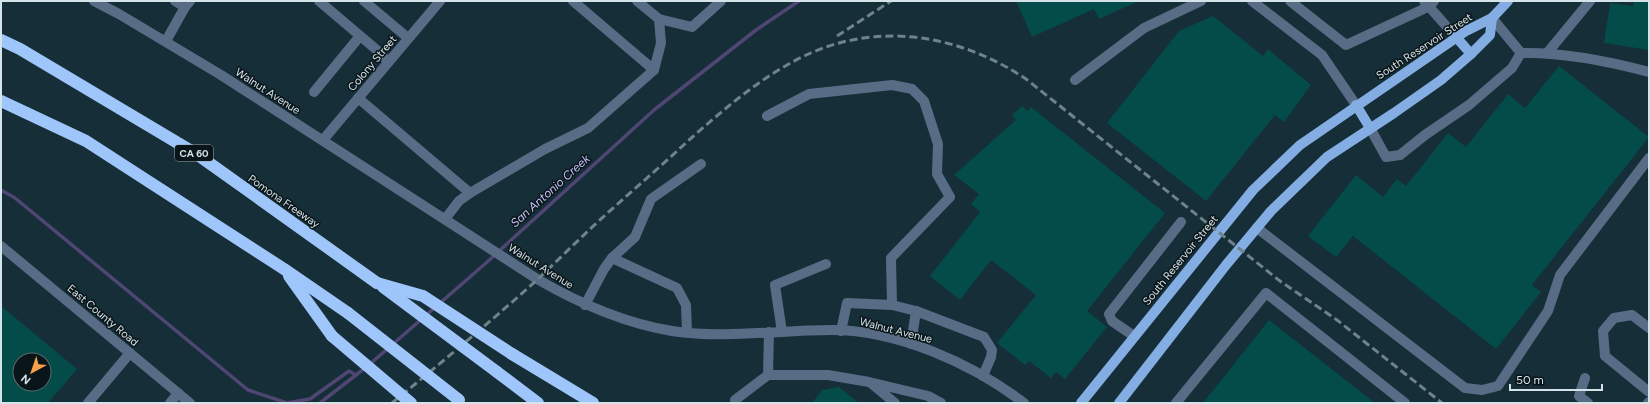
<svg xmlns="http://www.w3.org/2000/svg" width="1650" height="404" font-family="Figtree,sans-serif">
<rect width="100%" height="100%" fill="#152e37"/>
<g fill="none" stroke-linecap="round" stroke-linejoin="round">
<g stroke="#4f4673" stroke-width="3.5">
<path d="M1 190 15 198 248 390 287 403 310 399 349 371 356 375"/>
<path d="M370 364 486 263 654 110 756 30 799 1"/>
<path d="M320 403 365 368"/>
</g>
</g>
<g fill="#034c4a" fill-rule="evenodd">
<path d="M1016 1H1139L1099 19 1094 9 1032 37Z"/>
<path d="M1634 1H1649V50L1604 43 1610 3 1633 6Z"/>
<path d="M1213 16 1263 56 1268 49 1311 85 1284 122 1275 115 1206 201 1107 123 1179 31Z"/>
<path d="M1559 66 1649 137 1532 285 1541 292 1496 349 1353 236 1336 257 1308 236 1356 175 1383 197 1397 179 1406 186 1448 133 1466 147 1508 94 1525 108Z"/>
<path d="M1022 106 1027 111 1031 107 1165 213 1087 311 1107 327 1065 379 1056 372 1051 378 1029 361 1025 365 997 343 1036 295 991 260 960 300 930 276 980 212 971 204 979 194 954 175 1016 120 1012 115Z"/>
<path d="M1 306 77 369 48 403H1ZM20 360H44V384H20Z"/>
<path d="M1269 320 1375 403H1203Z"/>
<path d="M839 387 859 403H812L822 390Z"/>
</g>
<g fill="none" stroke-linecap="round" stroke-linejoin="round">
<g stroke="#586c86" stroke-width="10">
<path d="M94 1 119 14 221 75 537 279C580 304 623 323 672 331 725 339 779 330 832 330 898 330 973 364 1024 403"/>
<path d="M175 1 185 7 190 1"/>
<path d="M319 1 378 51 388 62"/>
<path d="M364 1 408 38"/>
<path d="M637 1 659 19 692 27 721 1"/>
<path d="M1252 1 1322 55 1356 105"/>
<path d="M1290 1 1346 45 1430 6 1434 1"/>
<path d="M1424 1 1456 37"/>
<path d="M1492 18 1521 53C1564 52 1608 61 1649 72"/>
<path d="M166 41 185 7"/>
<path d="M1548 52 1590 1"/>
<path d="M654 70 661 43 659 19"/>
<path d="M1075 80 1144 28 1201 1"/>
<path d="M314 92 360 36"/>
<path d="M358 98 470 193"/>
<path d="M767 116 809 94 892 85 912 89 924 101 938 144 937 174 950 197 891 258 892 305 916 311"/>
<path d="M1370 128 1386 157 1400 155 1425 135 1469 105 1512 68 1521 53"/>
<path d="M323 140 440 1"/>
<path d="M445 219 459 201 470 193 545 149 588 128 654 70 573 1"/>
<path d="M1257 228 1465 388 1482 390 1498 386 1548 311 1560 275 1649 158"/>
<path d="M1 246 190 403"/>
<path d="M585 305 604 269 612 258"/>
<path d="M1649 328 1632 315 1614 318 1603 331 1605 356 1649 392"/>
<path d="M841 331 847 303 892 305"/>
<path d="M687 332 686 305 677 288 612 258 635 237 651 199 701 164"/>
<path d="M769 332 768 375H828L869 382 928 396 941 403"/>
<path d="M782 332 775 285 826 264"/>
<path d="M1134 336 1112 321 1109 314 1181 222"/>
<path d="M911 344 916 311 984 337 992 350 991 357 983 376"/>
<path d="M1585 378 1579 396 1588 403"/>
<path d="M872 384 895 403"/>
<path d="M735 400 768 375"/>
<path d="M88 403 130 353"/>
<path d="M170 403 178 393"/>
<path d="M1176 403 1266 293 1405 403"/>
<path d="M1648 403 1649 402"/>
</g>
<g stroke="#84ade3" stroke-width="10">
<path d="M1456 37 1471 54"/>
<path d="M1356 105 1370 128"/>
<path d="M1081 403 1253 190 1300 145 1466 31 1492 18 1508 1"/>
<path d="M1119 403 1226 265 1271 211 1327 157 1394 113 1441 80 1471 54 1490 35 1492 18"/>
</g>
<g stroke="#9fc6fa" stroke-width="12">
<path d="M1 40 20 49 198 155 377 283"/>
<path d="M1 101 86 141 284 269 348 313"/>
<path d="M289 276 332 336"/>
<path d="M512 354 593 403"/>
<path d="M497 372 538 403"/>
</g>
<g stroke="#6e838a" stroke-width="3" stroke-dasharray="8 4" stroke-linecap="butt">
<path d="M837 36 891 1"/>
<path d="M392 403C441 363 490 322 537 280 554 264 571 247 588 231 621 200 656 171 689 140 729 105 772 67 823 48 893 23 966 39 1026 79L1280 281 1337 320 1442 403"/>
</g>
<g stroke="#9fc6fa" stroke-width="12">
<path d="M377 283 423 296 512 354"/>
<path d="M383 287 497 372"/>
<path d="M348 313 459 400"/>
<path d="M332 336 411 403"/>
</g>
</g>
<g text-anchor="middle" stroke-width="3" stroke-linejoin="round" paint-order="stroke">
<rect fill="#0a1519" stroke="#98a6ab" stroke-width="1" x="175" y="145" width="38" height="16" rx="3"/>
<g font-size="10" font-weight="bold" fill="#d5e4ea">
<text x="194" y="157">CA 60</text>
</g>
<g font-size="11" fill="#d5e4ea" stroke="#0a1519">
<text transform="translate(1424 46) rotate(-33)" y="4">South Reservoir Street</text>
<text transform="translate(372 63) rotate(-50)" y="4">Colony Street</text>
<text transform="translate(268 91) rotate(33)" y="4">Walnut Avenue</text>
<text transform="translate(284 201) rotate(35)" y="4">Pomona Freeway</text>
<text transform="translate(1180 260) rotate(-51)" y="4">South Reservoir Street</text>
<text transform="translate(541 266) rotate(32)" y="4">Walnut Avenue</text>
<text transform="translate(103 315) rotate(40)" y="4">East County Road</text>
<text transform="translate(896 330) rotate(14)" y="4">Walnut Avenue</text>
</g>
<g font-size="12" font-style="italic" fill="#c5c2fc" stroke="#0a1519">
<text transform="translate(550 191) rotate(-42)" y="4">San Antonio Creek</text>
</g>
</g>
<rect width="1650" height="404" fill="none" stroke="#d5e4ea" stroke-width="4"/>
<g transform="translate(32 372) rotate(220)"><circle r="19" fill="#0a1519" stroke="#5b686d"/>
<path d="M0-3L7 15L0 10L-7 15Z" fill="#f8a14a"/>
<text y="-6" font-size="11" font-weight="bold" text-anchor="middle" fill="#d5e4ea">N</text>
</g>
<path d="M1510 384v6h92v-6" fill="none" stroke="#d5e4ea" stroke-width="2"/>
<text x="1516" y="384" font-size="12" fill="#d5e4ea" stroke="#0a1519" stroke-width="3" paint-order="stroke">50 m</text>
</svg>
